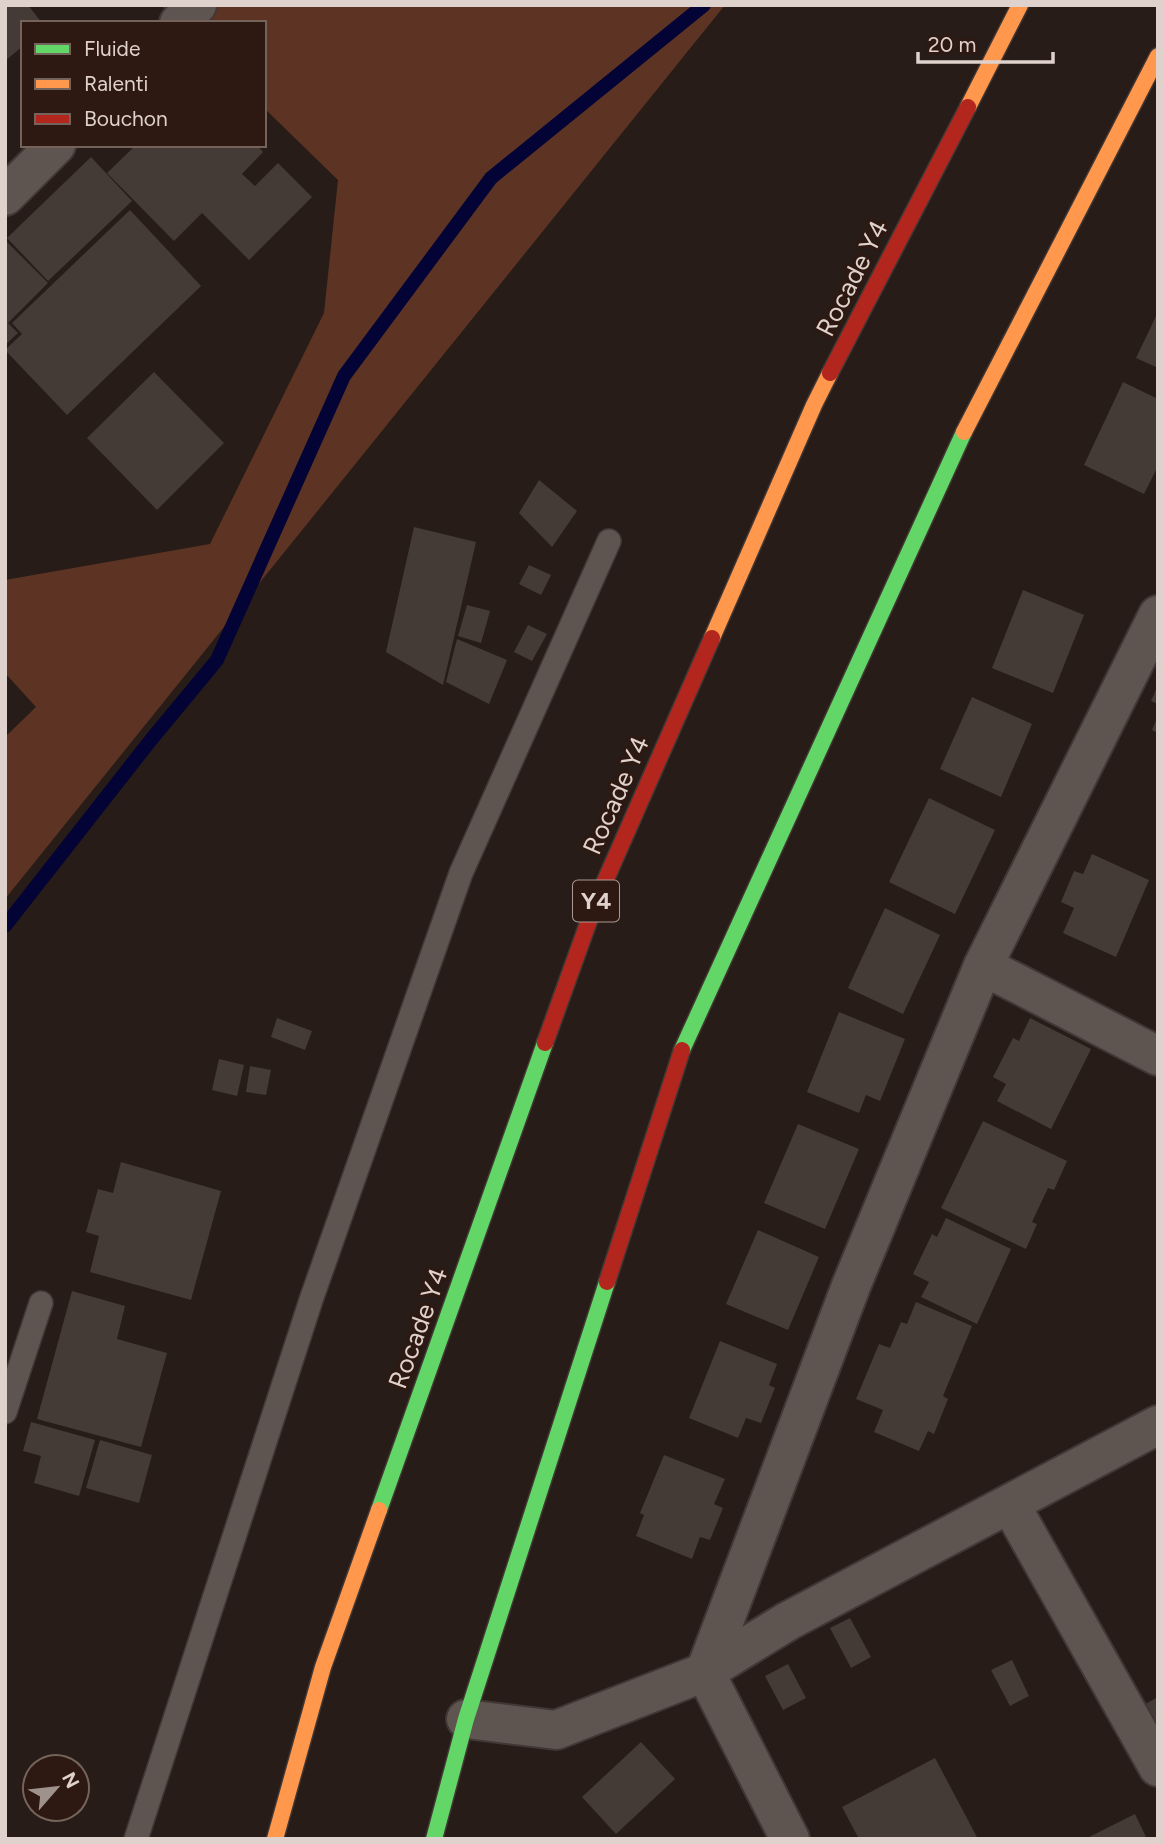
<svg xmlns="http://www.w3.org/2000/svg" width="1163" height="1844" font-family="Figtree,sans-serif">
<rect width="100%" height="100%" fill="#271c17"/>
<path fill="#5d3423" d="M161 5H725L5 899V737L36 707 5 673V580L210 544 324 313 338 180 264 108V23H179Z"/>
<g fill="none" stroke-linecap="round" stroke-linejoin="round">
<path stroke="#040336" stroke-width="14" d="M5 926 150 741 217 660 344 376 491 178 704 5"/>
</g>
<g fill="#443b37">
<path d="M5 5H28L42 23H23V46L5 61Z"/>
<path d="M136 145H257L263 152 242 174 255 186 278 163 312 197 249 260 202 213 174 241 107 173Z"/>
<path d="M91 157 132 201 48 281 7 238Z"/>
<path d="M130 210 201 286 67 415 5 350 22 334 12 323Z"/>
<path d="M5 240 48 283 8 323 18 333 5 345Z"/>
<path d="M1158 312V368L1136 358Z"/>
<path d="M154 372 224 443 157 510 87 438Z"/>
<path d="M1123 382 1158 399V466L1144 494 1084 465Z"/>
<path d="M539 480 577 511 552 547 519 513Z"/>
<path d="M414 527 476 542 443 685 386 652Z"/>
<path d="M529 565 551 575 541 595 519 584Z"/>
<path d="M1023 590 1084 615 1053 693 992 668Z"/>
<path d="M467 605 490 611 481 643 458 636Z"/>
<path d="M528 625 547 634 532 661 514 652Z"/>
<path d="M457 639 507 660 489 704 446 682Z"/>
<path d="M1158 685V704L1151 701Z"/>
<path d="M972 697 1032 724 1001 797 940 769Z"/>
<path d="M1158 716V733L1152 730Z"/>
<path d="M929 798 995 830 955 914 889 882Z"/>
<path d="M1092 854 1149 880 1116 957 1063 933 1074 908 1061 902 1074 871 1083 874Z"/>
<path d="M885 908 940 935 903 1014 848 988Z"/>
<path d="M839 1012 905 1039 880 1101 866 1095 859 1113 807 1092Z"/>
<path d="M277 1018 312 1031 305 1050 271 1037Z"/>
<path d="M1030 1018 1091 1049 1051 1129 997 1101 1006 1084 993 1077 1013 1038 1019 1041Z"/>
<path d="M219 1059 244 1065 237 1096 212 1090Z"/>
<path d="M250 1066 271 1070 266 1095 246 1092Z"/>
<path d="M983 1121 1067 1161 1054 1190 1048 1188 1032 1222 1037 1224 1026 1249 941 1208Z"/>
<path d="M798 1124 859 1149 825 1229 764 1203Z"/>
<path d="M121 1162 221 1191 191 1300 90 1272 99 1236 86 1232 98 1189 113 1193Z"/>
<path d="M946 1218 1011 1249 977 1324 921 1297 929 1282 913 1274 932 1234 937 1237Z"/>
<path d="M758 1230 819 1257 788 1330 726 1304Z"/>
<path d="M72 1291 125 1306 117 1339 167 1353 141 1447 37 1419Z"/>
<path d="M916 1302 972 1326 943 1396 948 1399 934 1434 928 1431 919 1451 874 1432 883 1410 856 1399 879 1344 890 1348 901 1322 907 1324Z"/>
<path d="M720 1341 777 1364 769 1385 775 1388 761 1423 746 1418 738 1438 689 1418Z"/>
<path d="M31 1422 95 1440 79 1496 34 1483 41 1456 23 1451Z"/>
<path d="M100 1440 152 1455 139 1503 86 1488Z"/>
<path d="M664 1455 725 1479 714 1504 723 1508 710 1540 700 1537 692 1559 636 1536 644 1515 640 1513Z"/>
<path d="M850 1618 871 1657 851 1668 830 1628Z"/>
<path d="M1012 1660 1029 1696 1010 1706 991 1670Z"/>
<path d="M788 1664 806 1698 783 1710 765 1676Z"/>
<path d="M1158 1697V1741L1140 1707Z"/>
<path d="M641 1742 675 1779 616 1834 582 1797Z"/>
<path d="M935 1758 978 1839H859L842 1807Z"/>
<path d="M1135 1814 1147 1839H1085Z"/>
</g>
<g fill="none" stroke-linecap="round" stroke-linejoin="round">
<defs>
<g id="lane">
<path d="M5 1412 41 1303"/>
<path d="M136 1839 311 1300 461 873 609 541"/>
</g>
<g id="street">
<path d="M179 23 197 5"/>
<path d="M5 196 56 145"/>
<path d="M983 966 1158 1056"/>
<path d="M1010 1504 1158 1767"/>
<path d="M466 1719 556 1730 705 1672 788 1621 1158 1425"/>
<path d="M790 1839 705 1672 851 1286 983 966 1158 615"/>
</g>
<g id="fast">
<path d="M682 1050 964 432"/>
<path d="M379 1510 545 1043"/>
<path d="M434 1839 466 1719 607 1282"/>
</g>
<g id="slow">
<path d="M968 107 1020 5"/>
<path d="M964 432 1158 56"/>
<path d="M712 638 814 405 830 373"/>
<path d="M275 1839 323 1667 379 1510"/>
</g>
<g id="jam">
<path d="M830 373 968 107"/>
<path d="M545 1043 595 904 712 638"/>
<path d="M607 1282 682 1050"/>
</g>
</defs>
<use href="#lane" stroke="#413734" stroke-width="26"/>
<use href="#street" stroke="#413734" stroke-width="42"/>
<use href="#fast" stroke="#413734" stroke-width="19"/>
<use href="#slow" stroke="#413734" stroke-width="19"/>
<use href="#jam" stroke="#413734" stroke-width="19"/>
<use href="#lane" stroke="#5e5551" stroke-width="23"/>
<use href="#street" stroke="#5e5551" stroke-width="38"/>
<use href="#fast" stroke="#63d668" stroke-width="16"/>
<use href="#slow" stroke="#ff974d" stroke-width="16"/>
<use href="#jam" stroke="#b3261e" stroke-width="16"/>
</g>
<g text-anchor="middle" stroke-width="6" stroke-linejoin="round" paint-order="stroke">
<rect fill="#2d1911" stroke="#aa9a93" stroke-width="2" x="573" y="880.5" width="46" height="41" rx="5"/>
<g font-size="24" font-weight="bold" fill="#dfd1cb">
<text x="596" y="909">Y4</text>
</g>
<g font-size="26" fill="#dfd1cb" stroke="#2d1911">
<text transform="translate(852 278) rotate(-63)" y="9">Rocade Y4</text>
<text transform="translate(616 795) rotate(-66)" y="9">Rocade Y4</text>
<text transform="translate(418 1328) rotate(-70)" y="9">Rocade Y4</text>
</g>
</g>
<rect width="1163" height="1844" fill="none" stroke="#dfd1cb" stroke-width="14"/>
<rect x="21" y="21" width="245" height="126" fill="#2d1911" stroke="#74635b" stroke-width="2"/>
<rect x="35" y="44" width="35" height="10" fill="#63d668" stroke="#74635b" stroke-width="2"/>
<text x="84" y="56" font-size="21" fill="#dfd1cb">Fluide</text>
<rect x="35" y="79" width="35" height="10" fill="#ff974d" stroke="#74635b" stroke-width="2"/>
<text x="84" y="91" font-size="21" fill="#dfd1cb">Ralenti</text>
<rect x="35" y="114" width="35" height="10" fill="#b3261e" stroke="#74635b" stroke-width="2"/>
<text x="84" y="126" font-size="21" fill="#dfd1cb">Bouchon</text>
<g transform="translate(56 1788) rotate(62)"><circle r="33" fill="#2d1911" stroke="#74635b" stroke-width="2"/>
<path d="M0-5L12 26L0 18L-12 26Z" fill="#9f928c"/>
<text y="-10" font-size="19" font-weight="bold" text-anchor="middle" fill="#dfd1cb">N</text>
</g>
<path d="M918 52v10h135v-10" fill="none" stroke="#dfd1cb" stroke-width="3.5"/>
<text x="928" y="52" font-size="21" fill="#dfd1cb" stroke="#2d1911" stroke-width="5" paint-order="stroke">20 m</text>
</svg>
